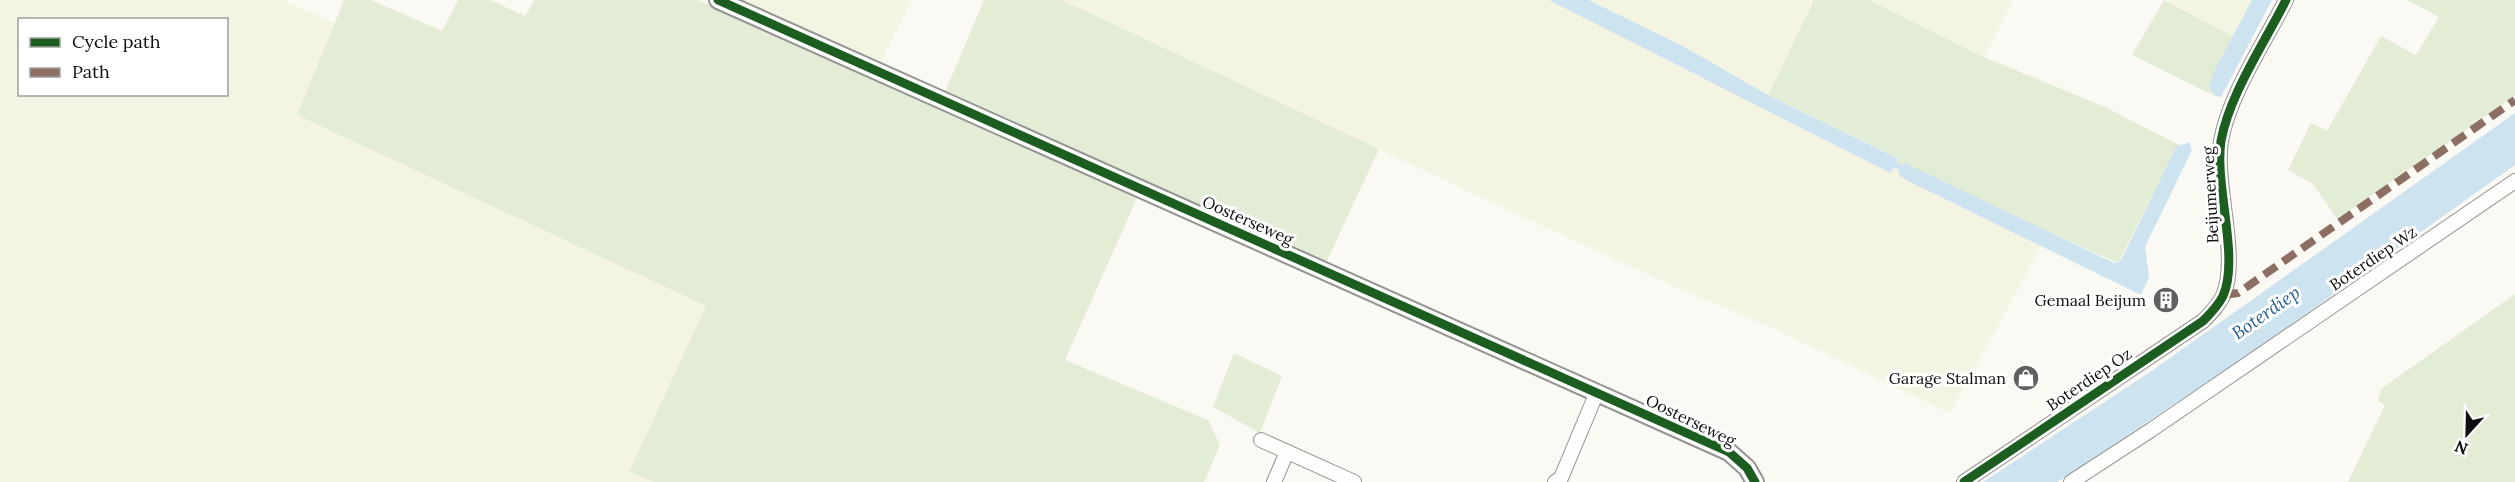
<svg xmlns="http://www.w3.org/2000/svg" width="2515" height="482" font-family="Lora,serif">
<rect width="100%" height="100%" fill="#faf9f4"/>
<g fill="#f4f4e2" fill-rule="evenodd">
<path d="M0 0H282L334 23 298 115 706 306 629 472 654 482H0ZM20 20H226V94H20Z"/>
<path d="M739 0H912L880 63Z"/>
<path d="M1062 0H1549L1890 173 1894 168 1898 169 1908 181 2041 247 1950 413 1768 326 1682 290 1476 195Z"/>
<path d="M1589 0H1814L1768 95 1688 49Z"/>
<path d="M1870 0H2013L1984 57Z"/>
<path d="M2167 0H2252L2233 36Z"/>
</g>
<g fill="#e3edd6">
<path d="M344 0H371L442 31 458 0H490L525 16 535 0H698L1137 198 1065 360 1208 420 1220 445 1204 482H654L629 472 706 306 297 115Z"/>
<path d="M984 0H1062L1379 149 1326 263 945 92Z"/>
<path d="M1814 0H1870L1984 57 2105 107 2181 146 2176 148 2118 263 1987 204 1905 163 1903 165 1897 162 1898 158 1768 95Z"/>
<path d="M2164 0 2233 36 2213 73 2211 91 2215 96 2132 55Z"/>
<path d="M2407 0H2515V96L2337 219 2313 184 2288 170 2311 123 2327 131 2381 36 2416 55 2439 17Z"/>
<path d="M2515 294V482H2348L2385 405 2378 401 2381 389Z"/>
<path d="M1234 353 1282 376 1260 433 1213 407Z"/>
</g>
<g fill="#cee3f0">
<path d="M1549 0H1589L1688 49 1768 95 1899 159 1897 162 1903 165 1905 163 2114 263H2118L2122 258 2176 147 2189 142 2192 150 2145 247 2149 277 2141 295 1908 181 1899 175 1898 169 1894 168 1890 173Z"/>
<path d="M2252 0H2272L2221 97 2215 96 2209 87 2213 73Z"/>
<path d="M2515 113V165L2251 353 2057 482H1983L2153 370Z"/>
</g>
<g fill="none" stroke-linecap="round" stroke-linejoin="round">
<defs>
<g id="minor">
<path d="M1261 440 1354 482"/>
<path d="M1274 482 1287 452"/>
<path d="M1555 482 1561 478 1597 392"/>
<path d="M1964 482 2203 321C2211 313 2218 306 2223 296 2240 258 2214 184 2221 141 2229 95 2265 42 2286 0"/>
<path d="M2071 482 2151 430 2515 181"/>
</g>
<path id="tertiary" d="M718 0 1729 452 1747 468 1755 482"/>
</defs>
<use href="#minor" stroke="#949492" stroke-width="16"/>
<use href="#tertiary" stroke="#949492" stroke-width="20"/>
<use href="#minor" stroke="#fefefd" stroke-width="14"/>
<use href="#tertiary" stroke="#fefefd" stroke-width="16"/>
<path stroke="#8d6e63" stroke-width="8" stroke-dasharray="15 8" stroke-linecap="butt" d="M2224 295 2238 293 2515 100"/>
<defs>
<g id="cycleway">
<path d="M718 0 1729 452 1747 468 1755 482"/>
<path d="M1964 482 2203 321C2211 313 2218 306 2223 296 2240 258 2214 184 2221 141 2229 95 2265 42 2286 0"/>
</g>
</defs>
<use href="#cycleway" stroke="#fff" stroke-width="13"/>
<use href="#cycleway" stroke="#1b5e20" stroke-width="9"/>
</g>
<defs>
<symbol id="building-disc" viewBox="-11 -11 22 22"><circle r="9.5" fill="#61605e" stroke="#fff"/><path d="M-4-6H4V6H1V3H-1V6H-4ZM-2.5-4.3h1.7v1.8h-1.7ZM.8-4.3h1.7v1.8H.8ZM-2.5-1h1.7V.8h-1.7ZM.8-1h1.7V.8H.8Z" fill="#fff"/></symbol>
<symbol id="shop-disc" viewBox="-11 -11 22 22"><circle r="9.5" fill="#61605e" stroke="#fff"/><path d="M-5-2.5h2.3a2.7 3.5 0 0 1 5.4 0H5L5.5 6h-11ZM-1.5-2.5h3a1.5 2.3 0 0 0-3 0Z" fill="#fff"/></symbol>
</defs>
<g fill-rule="evenodd">
<use href="#building-disc" x="2151" y="285" width="30" height="30"/>
<use href="#shop-disc" x="2011" y="363" width="30" height="30"/>
</g>
<g text-anchor="middle" stroke-width="6" stroke-linejoin="round" paint-order="stroke">
<g font-size="16" fill="#0e0e0e" stroke="#fff">
<text transform="translate(2210 195) rotate(-93)" y="6">Beijumerweg</text>
<text transform="translate(1248 220) rotate(24)" y="6">Oosterseweg</text>
<text transform="translate(2373 258) rotate(-34)" y="6">Boterdiep Wz</text>
<text transform="translate(2089 379) rotate(-34)" y="6">Boterdiep Oz</text>
<text transform="translate(1691 420) rotate(26)" y="6">Oosterseweg</text>
</g>
<g font-size="16" fill="#0e0e0e" stroke="#fff" text-anchor="end">
<text x="2146" y="306">Gemaal Beijum</text>
<text x="2006" y="384">Garage Stalman</text>
</g>
<g font-size="18" font-style="italic" fill="#275e90" stroke="#fff">
<text transform="translate(2266 313) rotate(-35)" y="6">Boterdiep</text>
</g>
</g>
<rect x="18" y="18" width="210" height="78" fill="#ffffff" stroke="#9f9f9f" stroke-width="1.5"/>
<rect x="30" y="38" width="30" height="9" fill="#1b5e20" stroke="#9f9f9f" stroke-width="1.5"/>
<text x="72" y="48" font-size="18" fill="#0e0e0e">Cycle path</text>
<rect x="30" y="68" width="30" height="9" fill="#8d6e63" stroke="#9f9f9f" stroke-width="1.5"/>
<text x="72" y="78" font-size="18" fill="#0e0e0e">Path</text>
<g transform="translate(2467 434) rotate(202)" stroke="#ffffff" stroke-width="4.5" paint-order="stroke">
<path d="M0-4.5L10 22L0 15L-10 22Z" fill="#0e0e0e"/>
<text y="-9" font-size="16" font-weight="bold" text-anchor="middle" fill="#0e0e0e">N</text>
</g>
</svg>
